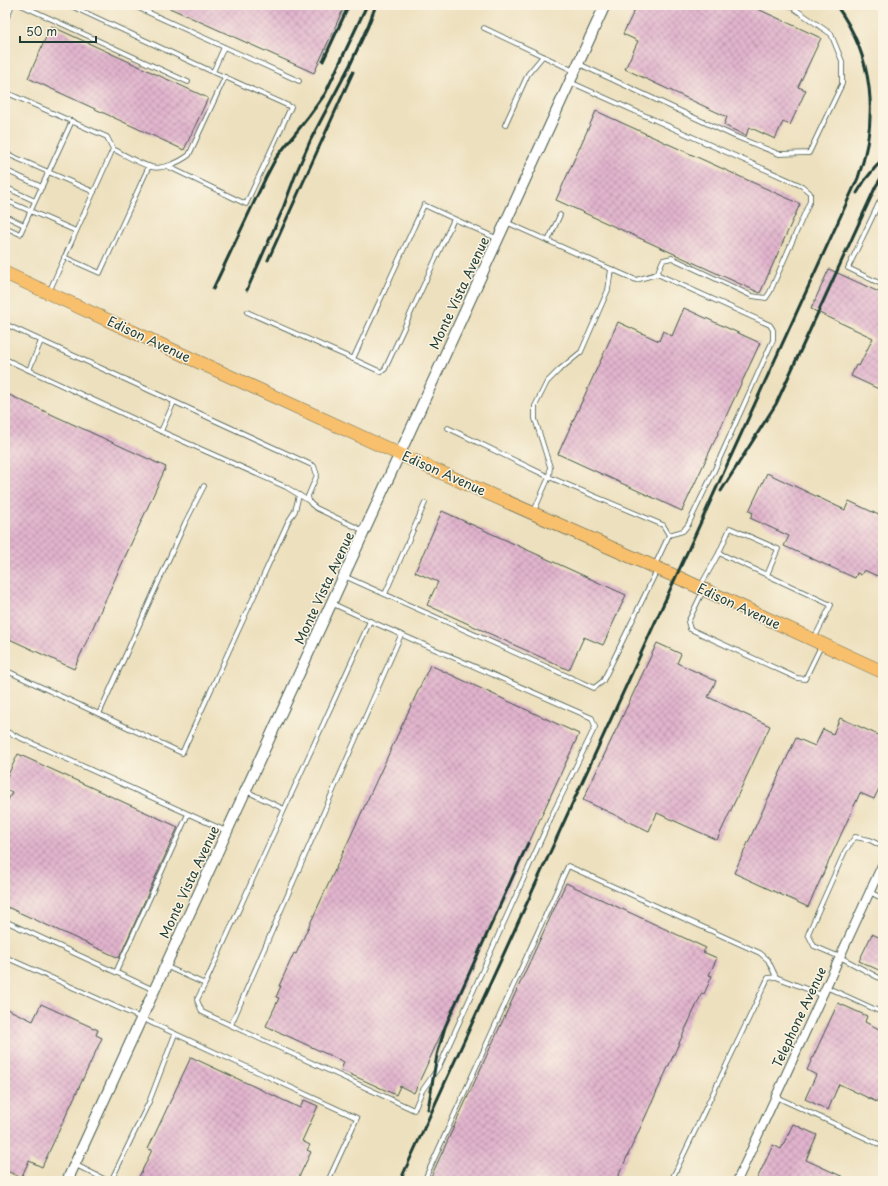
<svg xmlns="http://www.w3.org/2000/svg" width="888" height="1186" font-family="'Playpen Sans',sans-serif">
<defs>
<pattern id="building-cross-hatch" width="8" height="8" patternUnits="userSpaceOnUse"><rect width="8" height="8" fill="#e2b4ce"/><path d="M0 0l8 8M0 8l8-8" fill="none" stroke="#b794a8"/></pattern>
</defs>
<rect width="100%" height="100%" fill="#fcf5e5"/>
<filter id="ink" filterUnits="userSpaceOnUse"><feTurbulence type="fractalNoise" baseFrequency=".025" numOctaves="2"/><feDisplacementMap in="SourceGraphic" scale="8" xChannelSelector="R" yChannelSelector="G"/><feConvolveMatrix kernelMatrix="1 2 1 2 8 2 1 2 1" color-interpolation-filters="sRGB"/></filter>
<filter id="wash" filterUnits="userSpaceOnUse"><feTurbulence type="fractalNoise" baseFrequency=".012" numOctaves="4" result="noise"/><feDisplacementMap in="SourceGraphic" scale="16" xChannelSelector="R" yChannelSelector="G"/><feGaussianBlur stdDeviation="0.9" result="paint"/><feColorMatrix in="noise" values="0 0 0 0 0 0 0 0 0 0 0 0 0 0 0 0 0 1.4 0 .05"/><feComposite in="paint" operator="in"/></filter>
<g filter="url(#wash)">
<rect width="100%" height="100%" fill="#ede0be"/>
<g id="blocks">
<g fill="url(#building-cross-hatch)">
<path d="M163 5H345L314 73Z"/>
<path d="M637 5H749L821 38 798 87 806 90 790 125 783 122 775 139 749 127 746 136 724 125 727 117 625 69 638 41 623 34Z"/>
<path d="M51 26 208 98 184 150 28 78Z"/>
<path d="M596 111 800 204 760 293 556 200Z"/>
<path d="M829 269 883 294V391L851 376 856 365 859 366 873 338 811 309Z"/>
<path d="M684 308 760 343 682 511 558 454 618 322 659 341 663 331 672 336Z"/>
<path d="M5 393 166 467 74 669 5 637Z"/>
<path d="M767 473 845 510 849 501 883 517V564L877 576 864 570 861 575 857 573 855 578 784 546 789 536 750 518 753 513 749 511Z"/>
<path d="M442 511 626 595 603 645 584 637 569 670 427 605 438 582 415 572Z"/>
<path d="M657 643 681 654 677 663 716 681 708 697 770 726 717 840 657 813 649 831 583 800Z"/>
<path d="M430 665 579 734 414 1093 400 1086 396 1095 341 1070 344 1062 266 1026 279 998 276 997 281 986H279L294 953 296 954Z"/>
<path d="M840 718 883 737V780L874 799 860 793 808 907 734 873 796 738 815 746 823 729 833 734Z"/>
<path d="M18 754 178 827 119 958 5 906V807L12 792 5 789V781Z"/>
<path d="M566 883 706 948 703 952 717 958 709 975 712 976 704 994 702 993 616 1181H429Z"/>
<path d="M872 934 883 939V972L859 961Z"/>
<path d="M838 1003 867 1016 865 1022 883 1031V1105L839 1084 828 1110 805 1099 816 1075 807 1070Z"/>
<path d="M41 1004 98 1030 96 1035 102 1038 42 1167 29 1161 21 1178 5 1170V1008L33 1021Z"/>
<path d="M191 1057 300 1108 304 1100 318 1106 302 1141 310 1145 307 1150 311 1152 297 1181H137L152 1150 148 1149Z"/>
<path d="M793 1124 817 1135 806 1160 852 1181H756L773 1145 781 1149Z"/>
</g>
</g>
</g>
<g filter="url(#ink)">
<use href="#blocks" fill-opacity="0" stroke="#3e5549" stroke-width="1"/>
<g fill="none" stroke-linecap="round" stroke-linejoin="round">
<defs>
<g id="service">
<path d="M21 5 188 82"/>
<path d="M69 5 213 72"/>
<path d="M132 5 299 81"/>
<path d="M5 22 12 5"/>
<path d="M484 28 543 56"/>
<path d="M579 64 734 136 779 154 809 153 842 84V61L831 34 789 5"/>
<path d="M570 82 802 186 810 193V201L770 292 766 298 752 296 672 258 663 260 657 274"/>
<path d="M5 92 107 137 113 149 49 292"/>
<path d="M505 125 528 74 543 56 574 71"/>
<path d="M113 149C125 155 138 163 151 167 162 170 180 162 189 155L225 77 213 72 224 47"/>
<path d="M5 153 94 192"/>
<path d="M167 166 246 204 291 107 225 77"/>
<path d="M5 170 42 187"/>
<path d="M5 187 35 201"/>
<path d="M5 200 76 231"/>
<path d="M883 200 880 201 848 268 883 285"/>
<path d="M5 216 24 225"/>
<path d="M454 219 385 369 381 372 353 359 424 205 498 239"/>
<path d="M506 222 611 269 608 290 581 352 559 370 547 382 535 406V419L550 467 549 477 534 511"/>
<path d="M5 227 20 234 72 121"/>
<path d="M548 241 560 215"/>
<path d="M64 257 100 273 149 166"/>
<path d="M611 269 636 280 657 274 770 325 773 330V340L714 471 688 525 683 531 669 535"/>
<path d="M247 312 353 359"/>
<path d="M5 324 314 466 317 475 308 496 309 501"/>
<path d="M5 359 158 430 286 487 309 501 311 504 316 508 364 531"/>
<path d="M29 370 41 341"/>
<path d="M448 428 549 477 663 525 669 535 655 565"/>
<path d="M161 431 174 402"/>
<path d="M204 486 185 523 99 714 182 753 288 522 295 511 299 495"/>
<path d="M719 553 767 575"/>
<path d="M344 576 594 688 603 681 657 570"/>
<path d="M701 585 719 553 730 528 778 549 767 575 831 605 814 639"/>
<path d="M703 591 688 622 690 629 797 678 805 679 821 646"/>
<path d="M385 594 425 503"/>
<path d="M331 603 370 621"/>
<path d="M5 670 99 714"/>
<path d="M5 731 226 831"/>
<path d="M246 791 284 809"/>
<path d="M883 847 870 840 855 837 845 851 808 934 814 946 840 957 883 980"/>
<path d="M870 892 883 899"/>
<path d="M5 921 154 990"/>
<path d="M5 957 141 1018 357 1118 328 1181"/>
<path d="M165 966 205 984 370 621 592 718 595 727 553 813 440 1065 422 1091 414 1110 202 1012 197 1000 205 984"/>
<path d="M116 972 188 814"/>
<path d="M826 987 883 1013"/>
<path d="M231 1025 401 635"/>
<path d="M776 1097 883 1146"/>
<path d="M74 1164 108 1181"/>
<path d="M111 1181 149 1102 175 1034"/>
<path d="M424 1181 568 866 760 953 768 960 776 977"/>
<path d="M671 1181 768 978 776 977 822 995"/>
</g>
<path id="minor" d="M737 1181 883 863"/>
<path id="tertiary" d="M67 1181 605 5"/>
<path id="primary" d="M5 273 399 454 677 577 883 672"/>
</defs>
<use href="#service" stroke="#3e5549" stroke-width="5.5"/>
<use href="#minor" stroke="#3e5549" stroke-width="10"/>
<use href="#tertiary" stroke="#3e5549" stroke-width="12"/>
<use href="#primary" stroke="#3e5549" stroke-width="14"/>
<use href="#service" stroke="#fff" stroke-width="4"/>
<use href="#minor" stroke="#fff" stroke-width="8"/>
<use href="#tertiary" stroke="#fff" stroke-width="10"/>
<use href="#primary" stroke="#f8bf6c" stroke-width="13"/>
<g stroke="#1f3d34" stroke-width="3">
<path d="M323 61 349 5"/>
<path d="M857 193 865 180 883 158"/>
<path d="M268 260 353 72"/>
<path d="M213 289 266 177 276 158 309 116 325 94 367 5"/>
<path d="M247 290 282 211 297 171 311 139 350 65 368 26 376 5"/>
<path d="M721 491 776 404 876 186 883 175"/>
<path d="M428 1109 437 1055 445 1027 528 843"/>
<path d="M400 1181 858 178C879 118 874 57 836 5"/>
</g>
</g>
</g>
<g text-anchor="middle" stroke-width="3" stroke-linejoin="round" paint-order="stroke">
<g font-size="13" fill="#1f3d34" stroke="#fcf5e5">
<text transform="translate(459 293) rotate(-65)" y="5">Monte Vista Avenue</text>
<text transform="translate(149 339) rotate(25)" y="5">Edison Avenue</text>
<text transform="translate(444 473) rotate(24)" y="5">Edison Avenue</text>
<text transform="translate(324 588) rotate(-65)" y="5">Monte Vista Avenue</text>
<text transform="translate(739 606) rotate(25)" y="5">Edison Avenue</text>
<text transform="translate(189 882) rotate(-65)" y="5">Monte Vista Avenue</text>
<text transform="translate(799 1017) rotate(-65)" y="5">Telephone Avenue</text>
</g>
</g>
<rect width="888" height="1186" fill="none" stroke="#fcf5e5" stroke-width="20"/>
<path d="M20 36v6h76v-6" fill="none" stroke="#1f3d34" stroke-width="2"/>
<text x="26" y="36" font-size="12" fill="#1f3d34" stroke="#fcf5e5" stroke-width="3" paint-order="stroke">50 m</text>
</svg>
